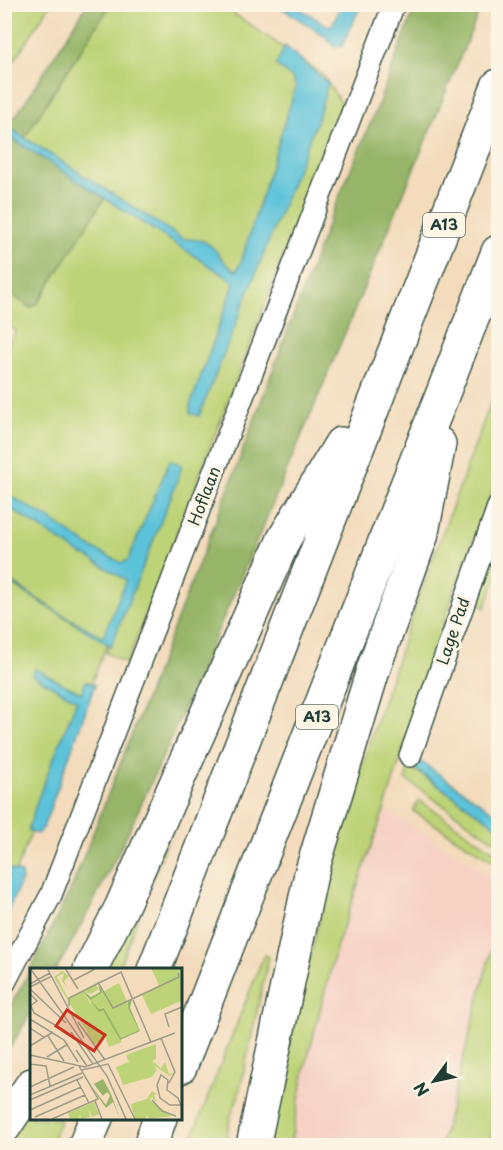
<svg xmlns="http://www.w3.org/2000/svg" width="503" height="1150" font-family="'Playpen Sans',sans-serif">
<rect width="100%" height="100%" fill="#fcf5e5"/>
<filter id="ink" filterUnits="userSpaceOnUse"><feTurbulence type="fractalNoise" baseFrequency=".0167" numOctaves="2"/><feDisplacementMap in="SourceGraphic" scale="12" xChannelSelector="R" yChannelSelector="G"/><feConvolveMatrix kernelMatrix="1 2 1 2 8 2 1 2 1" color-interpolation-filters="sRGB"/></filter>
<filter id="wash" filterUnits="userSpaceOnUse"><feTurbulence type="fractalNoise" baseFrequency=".008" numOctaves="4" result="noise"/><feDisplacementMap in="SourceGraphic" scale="24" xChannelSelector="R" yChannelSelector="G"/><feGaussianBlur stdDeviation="1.35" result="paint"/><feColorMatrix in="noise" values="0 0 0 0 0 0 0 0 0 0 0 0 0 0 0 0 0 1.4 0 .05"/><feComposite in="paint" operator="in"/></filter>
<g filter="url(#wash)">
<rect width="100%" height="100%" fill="#f3dbbc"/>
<path fill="#f6d2c5" d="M372 801 498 881V964L458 1145 280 1146Z"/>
<g fill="#bdd377" stroke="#6e8856" stroke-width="1.5">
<path d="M5 4 50 5 5 75 4 5Z"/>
<path d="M110 5H221L322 74 342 104 127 664 106 653 121 609 5 898V350L16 331 5 323V290L31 308 24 138Z"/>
<path d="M498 383V474L454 591 385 807 337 945 306 1064 290 1145 266 1146 306 971 349 804 411 618Z"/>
<path d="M498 529V573L485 608 473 595Z"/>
<path d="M413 756 420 761 415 770 498 827V843L405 779Z"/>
<path d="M419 800 498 854V864L413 811Z"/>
<path d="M173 825 118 970H101Z"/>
<path d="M498 924V1118L489 1145H441Z"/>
<path d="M264 955 269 957 238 1097 230 1118 225 1145H189Z"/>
<path d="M31 1095 32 1118 61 1119 50 1145H5L4 1139Z"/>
</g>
<g fill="#96b568" stroke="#5a794e" stroke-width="1.5">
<path d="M87 5H110L24 138 106 196 38 303 31 308 5 290 4 118 9 119 16 116Z"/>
<path d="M416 5H482C400 202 318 400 233 596 178 722 125 851 56 970H32L31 1013 5 1056V1014L22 986 71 889 229 487 328 223 376 110Z"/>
</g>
<g fill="#5cc2da" stroke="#3e8087" stroke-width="1.5">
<path d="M277 5H294L328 26 331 27 342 5H361L342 46H333L325 36Z"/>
<path d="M285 46 328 83 319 115 199 416 190 413V406L234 284 230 279 5 134V125L183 239C189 239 197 239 203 241 218 247 222 265 236 271L240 265 296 86 292 78 276 65Z"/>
<path d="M170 460 182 465 176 484 111 646 5 580V578L56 611 103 637 126 580 85 555 83 556 5 505V493L47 517 90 547 122 563 128 560 131 553Z"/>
<path d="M35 669 81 693 86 681 95 685 43 828 37 834 29 831V826L41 790 77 700 32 675Z"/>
<path d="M420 761 498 815V827L415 769Z"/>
<path d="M5 868 21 873 22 880 5 917V884L9 875 5 873Z"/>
</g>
</g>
<g filter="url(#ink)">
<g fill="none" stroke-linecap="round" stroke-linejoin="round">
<defs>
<g id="street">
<path d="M410 756 498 507"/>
<path d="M4 984 51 895 394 4"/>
</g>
<g id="highway">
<path d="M90 970 122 906 284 539 341 444"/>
<path d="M154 970 498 86"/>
<path d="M180 1067 498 252"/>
<path d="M4 1127 32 1085"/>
<path d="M85 1146 96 1118"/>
<path d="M150 1146 160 1118"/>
<path d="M253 1146 311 874 374 667 421 537 439 444"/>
</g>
</defs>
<use href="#street" stroke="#3f5548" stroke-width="24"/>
<use href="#highway" stroke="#3f5548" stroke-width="36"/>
<use href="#street" stroke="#fff" stroke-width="21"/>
<use href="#highway" stroke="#fff" stroke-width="33"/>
</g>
</g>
<g text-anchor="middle" stroke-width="6" stroke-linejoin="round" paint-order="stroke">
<g fill="#fcf5e5" stroke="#617469" stroke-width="1.5">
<rect x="423" y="213" width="42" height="24" rx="4.5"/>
<rect x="296" y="705" width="42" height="24" rx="4.5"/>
</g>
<g font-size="15" font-weight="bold" fill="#1f3d34">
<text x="444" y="230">A13</text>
<text x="317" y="722">A13</text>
</g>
<g font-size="16" fill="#1f3d34" stroke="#fcf5e5">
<text transform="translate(204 496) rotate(-69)" y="6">Hoflaan</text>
<text transform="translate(453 631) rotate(-71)" y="6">Lage Pad</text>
</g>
</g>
<g transform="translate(30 968)">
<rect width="152" height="152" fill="#f3dbbc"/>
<path d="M121 0H151V33L121 46 112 27 129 17ZM32 3 39 8 34 13 37 19 32 13 34 5 27 9 38 30 74 11 66 17 69 21 61 26 54 24 61 37 60 31 89 15 109 62 91 70 73 39 68 42 73 41 92 74 79 79 73 63 74 72 64 76 24 9ZM126 76V91L122 93 131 100 135 94 139 106 144 105 140 108 123 97 127 102 122 109 93 117 86 99 99 94 96 87ZM122 123 127 126 124 127 127 134 121 129 120 132 142 148 119 151 117 147 116 151H105L101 136 117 131ZM64 134 69 146 62 149 59 142 60 149 51 151 50 146 49 151H40L38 145Z" fill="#bdd377"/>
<path d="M68 16 73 24 60 32 69 41 74 40 91 70 109 62 98 40V34L102 31 100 40 110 63 90 72 73 42 69 44 53 23 61 29 70 24ZM56 111 76 137 80 127 77 124 73 128 64 116 73 111 81 126 90 151 83 134 76 140Z" fill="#96b568"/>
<path fill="none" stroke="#9e9c86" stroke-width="1.5" d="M0 0 77 108 96 151M17 0 54 70M35 0 48 21M44 12 65 1M68 14 83 40 149 9 148 5M0 16 20 5M0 19 22 8M0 21 36 55M0 26 7 33 0 38M1 38 4 45 25 57M39 38V30L91 4 121 74M0 51 34 72 48 94M48 54 75 92M139 59 135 46 152 39M0 60 15 70M41 64 63 96M18 68 34 93M131 70 145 104 139 115M0 78 23 64M46 82 57 98M0 87 55 99 145 65M17 89 38 76M0 96 16 98 20 118M52 102 78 96 105 151M47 112 59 135M0 119 44 99M0 127 52 105M0 132 53 109M122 132 132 143 146 148M65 133 72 151M150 137H140L130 130 127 117 131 107 138 112 137 122 148 130 152 140M0 142 51 119M5 149 55 127M22 151 68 131 49 98"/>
<path fill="#c8321e" fill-opacity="0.15" stroke="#c8321e" stroke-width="3" d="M37 42 75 67 64 83 26 58Z"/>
<rect width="152" height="152" fill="none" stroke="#1f3d34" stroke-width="3"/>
</g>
<rect width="503" height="1150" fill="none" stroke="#fcf5e5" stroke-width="24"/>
<g transform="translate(434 1081) rotate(237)" stroke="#fcf5e5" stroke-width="4.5" paint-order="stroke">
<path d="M0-4.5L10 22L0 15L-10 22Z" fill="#1f3d34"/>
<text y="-9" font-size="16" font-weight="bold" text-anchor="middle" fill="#1f3d34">N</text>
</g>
</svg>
